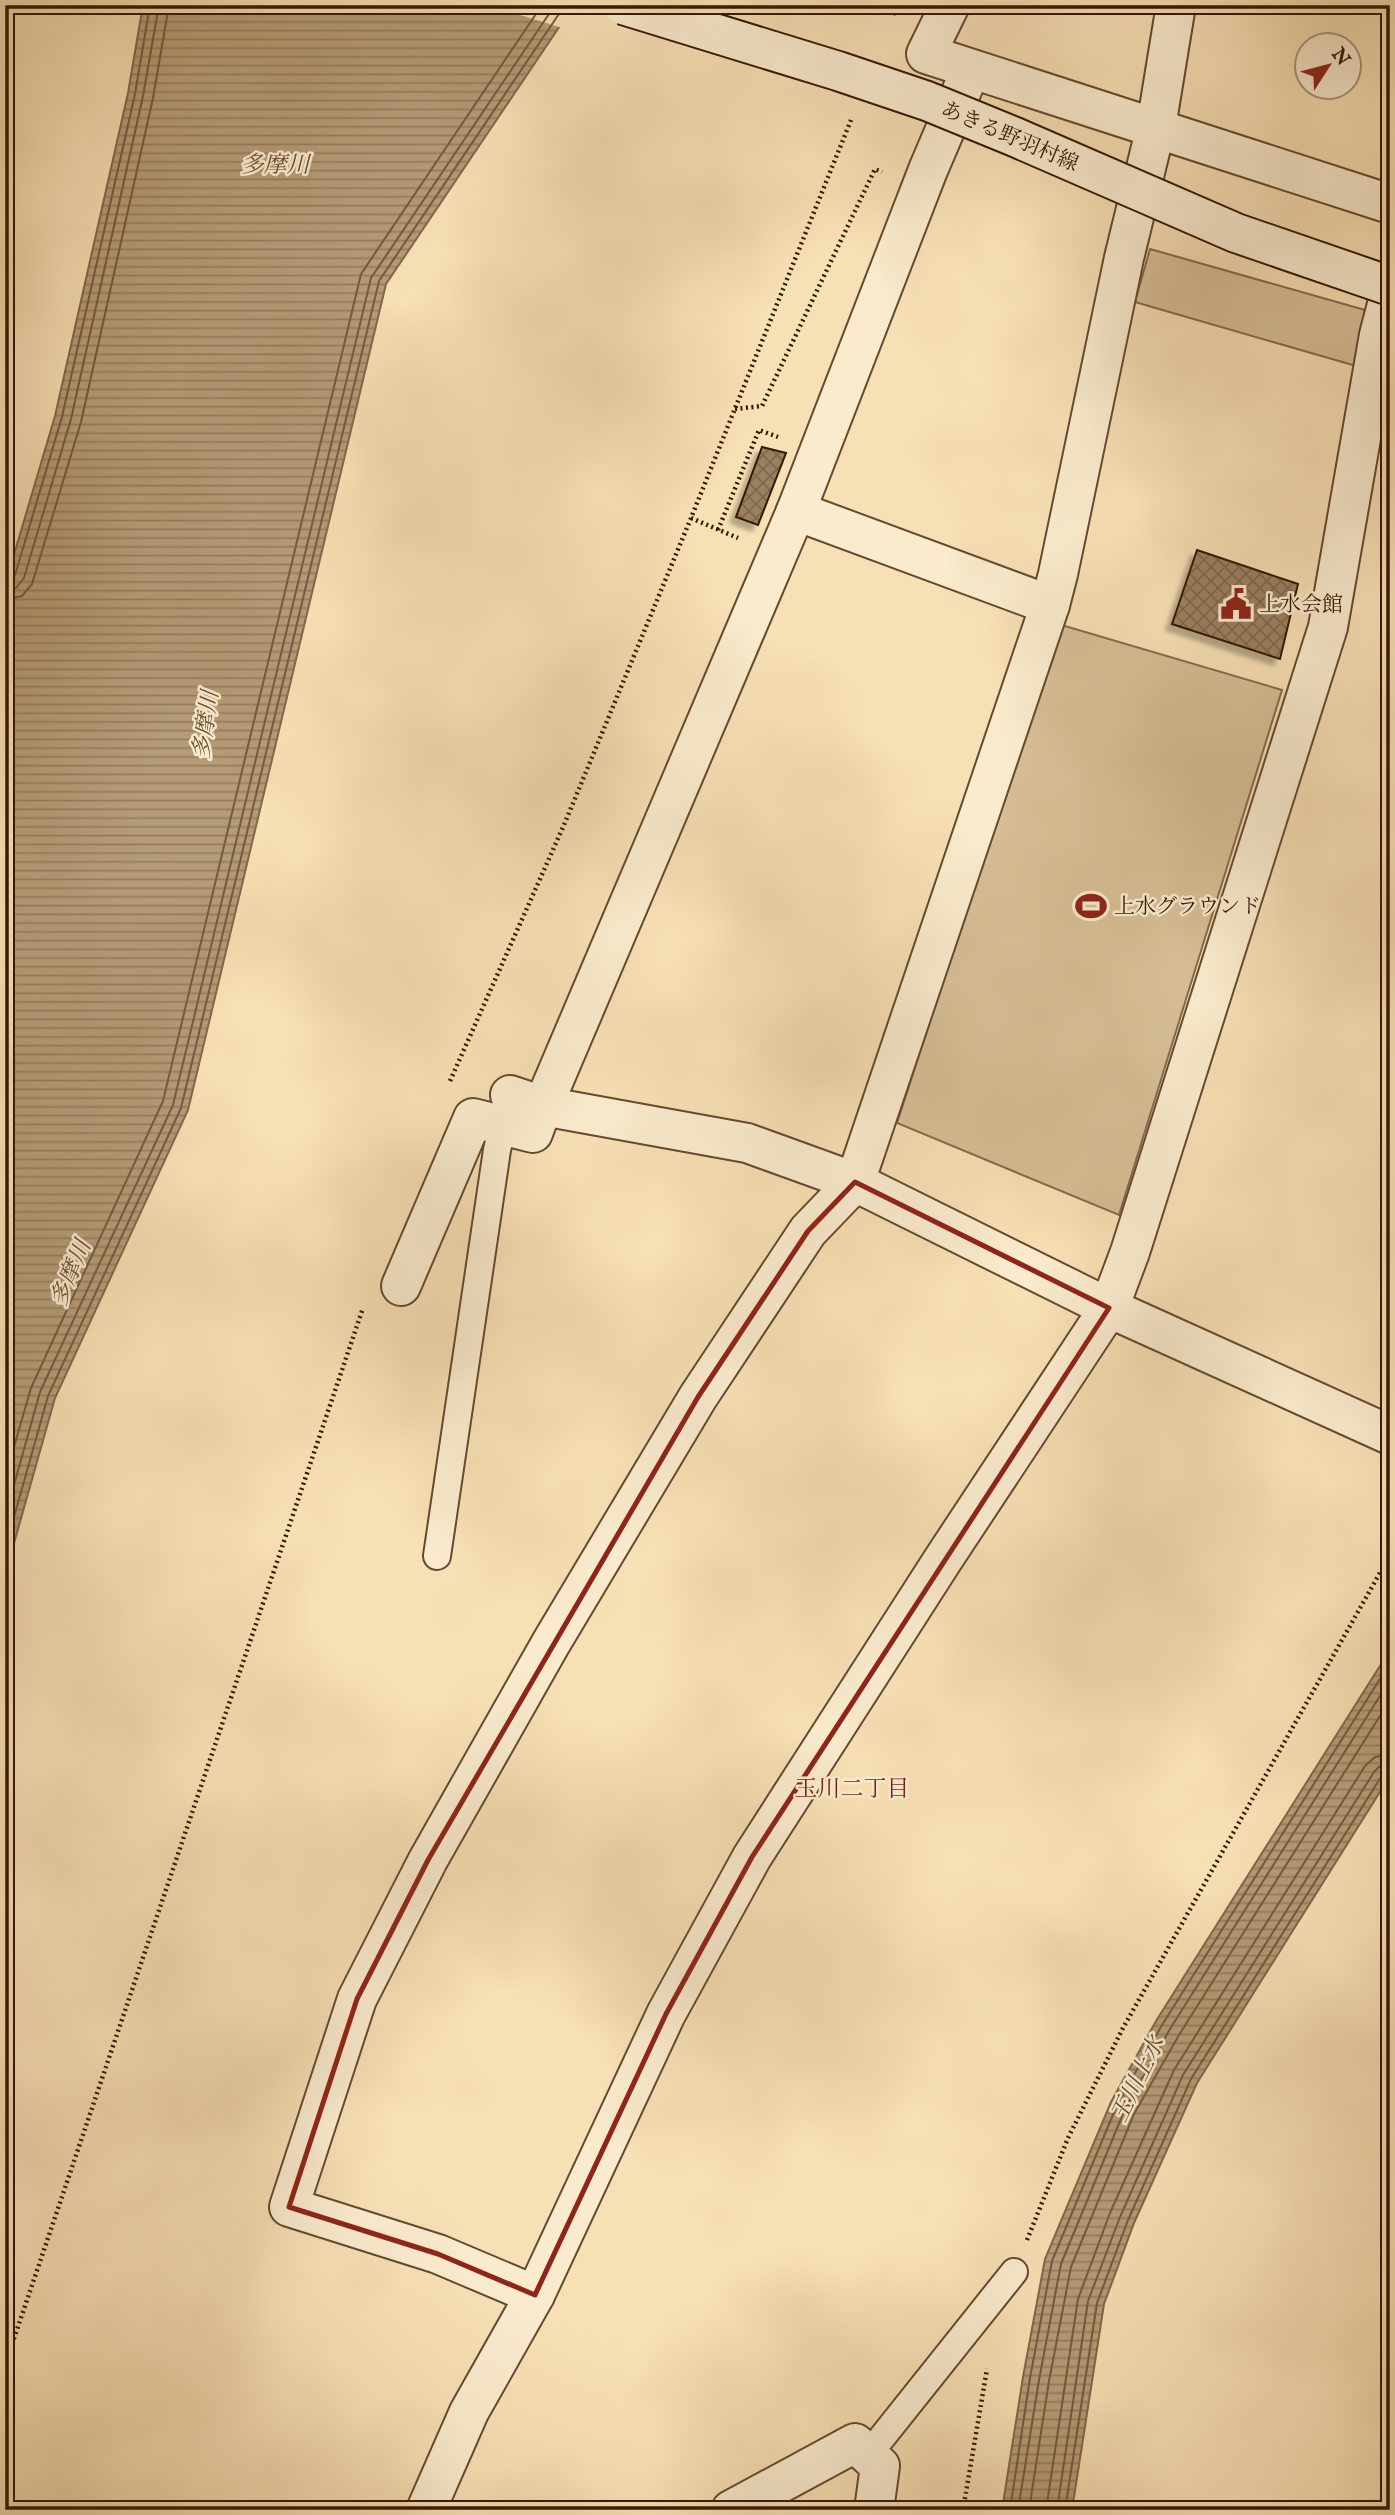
<svg xmlns="http://www.w3.org/2000/svg" width="1395" height="2515" font-family="'IM FELL English','Noto Serif JP',serif">
<defs>
<pattern id="water-rules" width="6" height="5" patternUnits="userSpaceOnUse" patternTransform="scale(1.75)"><rect width="6" height="5" fill="#b59c77"/><path d="M0 2.5h6" fill="none" stroke="#947e5f"/></pattern>
<pattern id="building-cross-hatch" width="8" height="8" patternUnits="userSpaceOnUse" patternTransform="scale(1.75)"><rect width="8" height="8" fill="#9a805f"/><path d="M0 0l8 8M0 8l8-8" fill="none" stroke="#7e684c"/></pattern>
<filter id="shadow"><feDropShadow dx="-6" dy="6" stdDeviation="2" flood-color="#0004"/></filter>
</defs>
<rect width="100%" height="100%" fill="#f7e0b4"/>
<filter id="stains"><feTurbulence type="fractalNoise" baseFrequency=".00286" numOctaves="4"/><feColorMatrix values="0 0 0 0 .2 0 0 0 0 .09 0 0 0 0 .02 0 0 0 .5 -.17"/></filter>
<radialGradient id="worn" r=".72"><stop offset=".6" stop-color="#630" stop-opacity="0"/><stop offset="1" stop-color="#630" stop-opacity=".3"/></radialGradient>
<g fill="#d6be96" stroke="#866a4c" stroke-width="2">
<path d="M1150 249 1365 310 1356 366 1135 302Z"/>
<path d="M1058 624 1282 690 1119 1215 897 1123Z"/>
</g>
<g fill="url(#water-rules)" stroke="#826748" stroke-width="2">
<path d="M143 5H574L386 284 188 1110 55 1398 5 1575V585L55 416 128 93Z"/>
<path d="M1390 1650V1776L1197 2083 1134 2223 1104 2304 1072 2510H1002L1023 2377 1045 2259 1111 2102 1156 2021Z"/>
</g>
<path fill="#f7e0b4" d="M488 5H577L562 28Z"/>
<g fill="none" stroke-linecap="round" stroke-linejoin="round">
<g stroke="#755a3c" stroke-width="2">
<path d="M5 581 12 580 15 575 62 417 135 94 150 5"/>
<path d="M5 590 16 588 24 578 71 419 143 96 159 5"/>
<path d="M5 600 22 596 32 584 81 422 153 98 169 5"/>
<path d="M5 1478 31 1388 163 1101 361 274 542 5"/>
<path d="M5 1517 40 1392 173 1105 371 278 555 5"/>
<path d="M5 1549 48 1396 181 1108 379 281 565 5"/>
<path d="M1010 2510 1030 2378 1052 2261 1117 2105 1162 2025 1390 1663"/>
<path d="M1018 2510 1039 2380 1061 2264 1125 2109 1170 2029 1390 1680"/>
<path d="M1029 2510 1049 2381 1071 2267 1134 2114 1179 2035 1390 1700"/>
<path d="M1046 2510 1078 2299 1110 2213 1174 2070 1365 1766 1375 1757 1390 1754"/>
<path d="M1057 2510 1088 2301 1120 2217 1183 2075 1374 1772 1380 1766 1390 1764"/>
<path d="M1065 2510 1097 2303 1128 2220 1191 2079 1381 1777 1390 1773"/>
</g>
</g>
<g fill="url(#building-cross-hatch)" stroke="#351702" stroke-width="2" filter="url(#shadow)">
<path d="M762 447 786 453 758 525 736 517Z"/>
<path d="M1197 550 1298 584 1280 659 1172 624Z"/>
</g>
<g fill="none" stroke-linecap="round" stroke-linejoin="round">
<defs>
<g id="lane">
<path d="M437 1556 497 1150 503 1124"/>
<path d="M868 2455 1014 2272"/>
</g>
<g id="street">
<path d="M950 5 926 54 1390 204"/>
<path d="M971 69 928 170 796 511 543 1106 747 1143 855 1182 1109 1308 1390 1435"/>
<path d="M796 511 1050 605 1058 574 1124 258 1156 127 1176 5"/>
<path d="M401 1286 473 1118 533 1133 543 1106 510 1095"/>
<path d="M535 2295 438 2254 289 2207 357 1999 428 1860 551 1643 698 1397 808 1231 855 1182 1050 605"/>
<path d="M426 2510 469 2412 535 2295 666 2014 752 1857 944 1558 1109 1308 1130 1252 1328 627 1379 335 1390 293"/>
<path d="M731 2510 855 2443 880 2466 874 2510"/>
</g>
</defs>
<use href="#lane" stroke="#66492e" stroke-width="30"/>
<use href="#street" stroke="#66492e" stroke-width="42"/>
<g stroke="#351702" stroke-width="4.5" stroke-dasharray="2 3.5" stroke-linecap="butt">
<path d="M893 15 897 5"/>
<path d="M735 409 762 406 875 169 882 172"/>
<path d="M691 518 738 538"/>
<path d="M718 530 759 430 778 437"/>
<path d="M450 1081 564 825 691 518 851 120"/>
<path d="M1027 2240 1068 2138 1123 2028 1390 1555"/>
<path d="M5 2365 363 1308"/>
<path d="M963 2510 987 2369"/>
</g>
<use href="#lane" stroke="#faebce" stroke-width="26"/>
<use href="#street" stroke="#faebce" stroke-width="38"/>
<defs>
<path id="secondary-bridge" d="M623 5 838 71 927 101 1015 137 1236 233 1390 286"/>
</defs>
<use href="#secondary-bridge" stroke="#351702" stroke-width="42" stroke-linecap="butt"/>
<use href="#secondary-bridge" stroke="#faebce" stroke-width="38"/>
</g>
<path fill="none" stroke="#8f2418" stroke-width="5" stroke-linejoin="round" d="M855 1182 1109 1308 752 1857 666 2014 535 2295 438 2254 289 2207 357 1999 428 1860 698 1397 808 1231Z"/>
<defs>
<symbol id="civic-bare" viewBox="-9 -9 18 18"><path d="M-.6-6.5H3V-4.5H.6V-3L4-1V1h2V6H-6V1h2V-1L-.6-3ZM-1.2 2.5V6h2.4V2.5Z" fill="#8f2418" stroke="#faebce" stroke-width="2.5" paint-order="stroke"/></symbol>
<symbol id="stadium-bare" viewBox="-9 -9 18 18"><path d="M0-5a6.5 5 0 1 0 0 10a6.5 5 0 1 0 0-10ZM-3.5-1.8h7v3.6h-7Z" fill="#8f2418" stroke="#faebce" stroke-width="2.5" paint-order="stroke"/></symbol>
</defs>
<g fill-rule="evenodd">
<use href="#civic-bare" x="1214" y="582" width="44" height="44"/>
<use href="#stadium-bare" x="1069" y="884" width="44" height="44"/>
</g>
<g text-anchor="middle" stroke-width="5" stroke-linejoin="round" paint-order="stroke">
<g font-size="21" fill="#351702" stroke="#faebce">
<text transform="translate(1010 136) rotate(23)" y="7">あきる野羽村線</text>
</g>
<g font-size="21" fill="#351702" stroke="#faebce" text-anchor="start">
<text x="1259" y="611">上水会館</text>
<text x="1114" y="913">上水グラウンド</text>
</g>
<g font-size="23" font-style="italic" fill="#684c31" stroke="#faebce">
<text x="275" y="172">多摩川</text>
<text transform="translate(205 725) rotate(-82)" y="8">多摩川</text>
<text transform="translate(70 1273) rotate(-67)" y="8">多摩川</text>
<text transform="translate(1137 2079) rotate(-64)" y="8">玉川上水</text>
</g>
<g font-size="23" fill="#7a1f14" stroke="#faebce">
<text x="852" y="1796">玉川二丁目</text>
</g>
</g>
<rect width="1395" height="2515" fill="none" stroke="#f7e0b4" stroke-width="28"/>
<rect x="7" y="7" width="1381" height="2501" fill="none" stroke="#351702" stroke-width="3.5"/>
<rect x="14" y="14" width="1367" height="2487" fill="none" stroke="#351702" stroke-width="2"/>
<g transform="translate(1328 66) rotate(54)"><circle r="33" fill="#faebce" stroke="#ab967c" stroke-width="2"/>
<path d="M0-5L12 26L0 18L-12 26Z" fill="#8f2418"/>
<text y="-10" font-size="19" font-weight="bold" text-anchor="middle" fill="#351702">N</text>
</g>
<rect width="100%" height="100%" filter="url(#stains)"/>
<rect width="100%" height="100%" fill="url(#worn)"/>
</svg>
